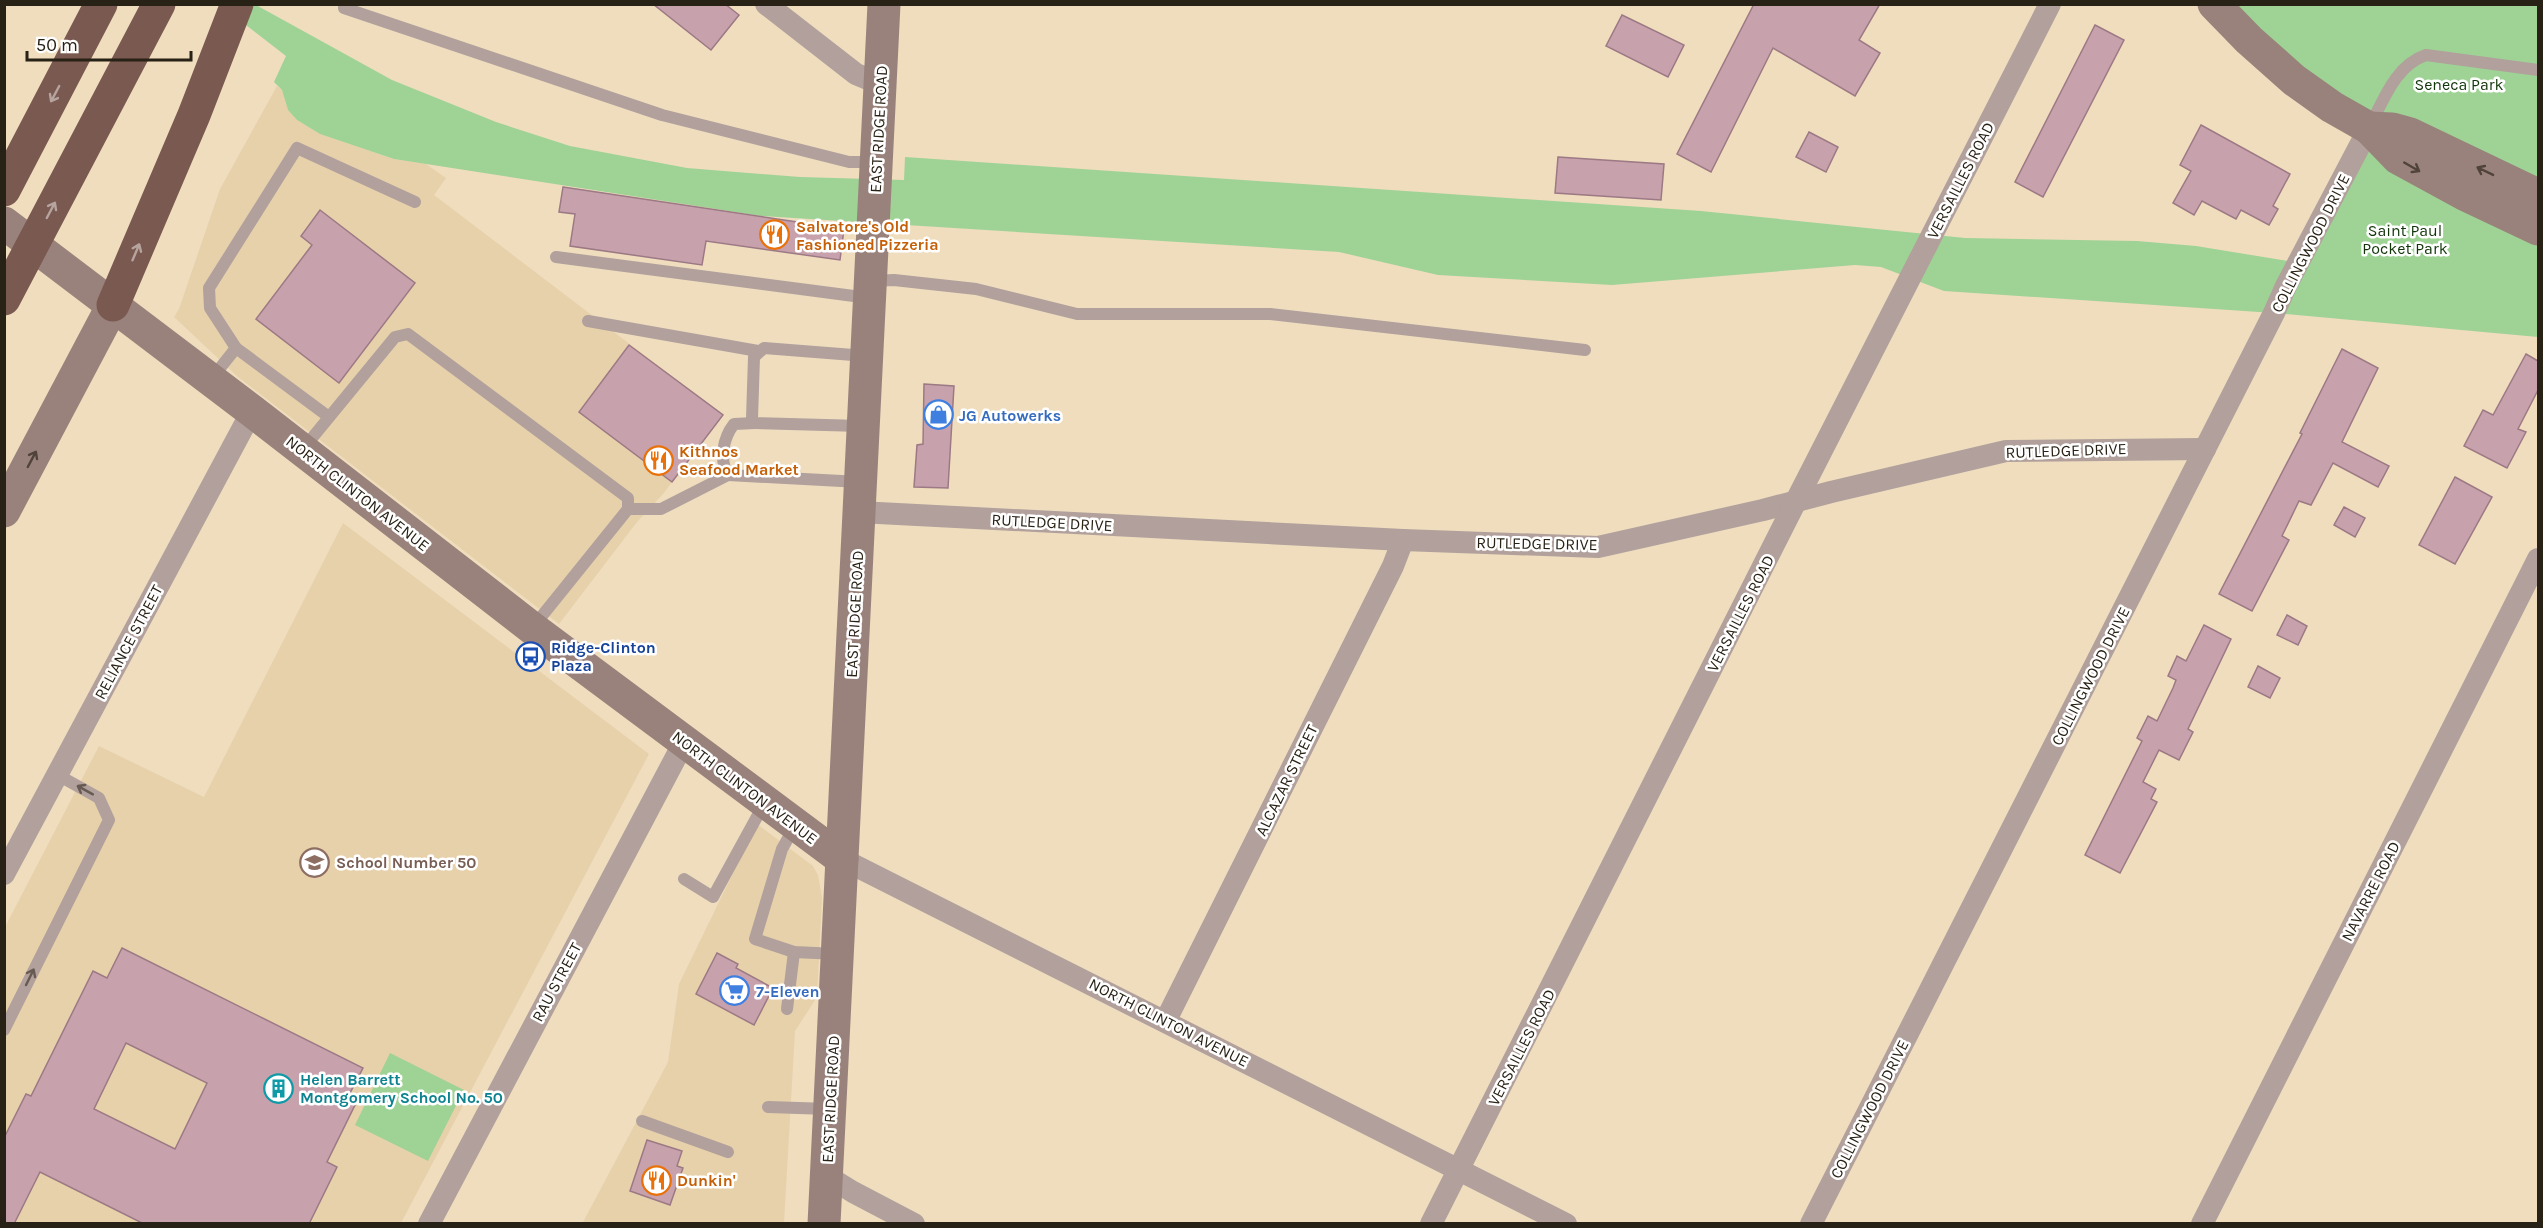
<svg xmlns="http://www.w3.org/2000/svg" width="2543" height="1228" font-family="Karla,sans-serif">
<rect width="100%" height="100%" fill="#efddbe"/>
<g fill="#e7d1ab">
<path d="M277 86 282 90 288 110 297 120 320 134 394 159 426 164 446 178 434 195 723 415 663 494 637 522 559 624 238 377 174 317 179 309 220 189Z"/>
<path d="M343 523 649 754 401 1223 5 1224V927L99 746 204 797Z"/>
<path d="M757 824 813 866 818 875 822 898 817 997 795 1031 784 1223 582 1224 668 1062 679 984Z"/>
</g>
<g fill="#9fd295">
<path d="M220 5H256L392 80 496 122 570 146 687 168 800 177 904 180 905 157 1701 211 1965 238 2137 241 2196 246 2300 263 2369 128 2214 5H2538V337L2274 313 1944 291 1881 267 1855 265 1612 285 1438 275 1339 252 761 216 394 159 320 134 297 120 288 110 282 90 274 82 286 56Z"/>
<path d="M390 1053 464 1090 428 1161 355 1125Z"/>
</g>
<g fill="#c7a2ad" stroke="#9c7984" stroke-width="1.5" fill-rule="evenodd">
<path d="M653 4H725L739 15 711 50Z"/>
<path d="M1754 4H1880L1859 40 1880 53 1855 96 1773 48 1711 172 1677 154Z"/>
<path d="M1622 15 1684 45 1668 77 1606 46Z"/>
<path d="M2095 25 2124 40 2043 197 2015 182Z"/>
<path d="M2201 125 2290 174 2273 206 2278 209 2269 225 2241 210 2236 219 2202 201 2194 215 2173 203 2191 171 2180 165Z"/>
<path d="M1809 132 1838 147 1826 172 1796 157Z"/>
<path d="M1558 157 1664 164 1661 200 1555 193Z"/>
<path d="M563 187 844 229 840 260 706 241 702 265 570 246 575 214 559 212Z"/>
<path d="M320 210 415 283 339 383 256 319 312 245 301 236Z"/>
<path d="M629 345 723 415 672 482 579 412Z"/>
<path d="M2342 349 2378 368 2342 442 2389 466 2378 487 2333 463 2311 505 2299 501 2282 536 2289 540 2252 611 2219 594 2302 434 2300 433Z"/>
<path d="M2526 354 2538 361V390L2518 429 2526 432 2507 468 2464 446 2483 410 2493 415Z"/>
<path d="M924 384 954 386 948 488 914 487 917 445 923 444Z"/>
<path d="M2455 477 2492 497 2455 564 2419 545Z"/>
<path d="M2344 507 2365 518 2355 537 2334 525Z"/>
<path d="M2287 615 2307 626 2298 645 2277 635Z"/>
<path d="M2204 625 2231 639 2188 729 2193 732 2179 760 2159 750 2143 782 2156 789 2151 799 2157 802 2120 873 2085 855 2142 741 2137 738 2148 716 2157 721 2173 688 2176 680 2168 676 2177 656 2186 661Z"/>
<path d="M2258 666 2280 678 2270 698 2248 687Z"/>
<path d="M122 948 363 1068 348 1097 357 1101 327 1162 337 1167 309 1224H144L40 1172 14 1224H4V1138L26 1094 31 1096 93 971 107 978ZM126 1043 207 1083 175 1149 94 1109Z"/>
<path d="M717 953 738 964 736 968 773 988 754 1025 696 994Z"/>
<path d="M647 1140 682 1151 677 1166 683 1168 670 1205 630 1191Z"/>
</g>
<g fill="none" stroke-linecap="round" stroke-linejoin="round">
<g stroke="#b1a09c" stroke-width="12">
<path d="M345 4 344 8 662 115 849 162H874"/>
<path d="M2371 124C2384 99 2396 65 2426 55L2538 70"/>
<path d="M556 257 869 298"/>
<path d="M872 281 894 280 976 289 1077 314H1270L1585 350"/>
<path d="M588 321 758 351"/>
<path d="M236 348 210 308 209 288 297 148 415 202"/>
<path d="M212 378 236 348 329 417"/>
<path d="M755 423 734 424C723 438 719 460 728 475L860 482"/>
<path d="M861 426 755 423 752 419 754 357 764 348 866 356"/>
<path d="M303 449 395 337 408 334 628 498V509L533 627"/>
<path d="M628 509H661L728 475"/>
<path d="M795 826 782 849 755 939 794 952 837 954"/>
<path d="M684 879 713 897 764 804"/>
<path d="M787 1009 794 952"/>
<path d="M4 1030 109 820 99 798 56 774"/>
<path d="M768 1107 829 1109"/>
<path d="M642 1121 728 1152"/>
</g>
<g stroke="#b1a09c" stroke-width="22">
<path d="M766 4 856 74 868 79 880 81"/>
<path d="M859 512 1403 540 1598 547 1763 510 1831 492 2006 451 2205 449"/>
<path d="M842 859 1566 1224"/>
<path d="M4 874 252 411"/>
<path d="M1166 1020 1393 566 1403 540"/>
<path d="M827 1176 853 1192 914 1224"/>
<path d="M429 1224 684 742"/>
<path d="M1431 1224 1796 501 2050 4"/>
<path d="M1811 1224 2274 313 2286 286 2369 128"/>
<path d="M2202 1224 2538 559"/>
</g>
<g stroke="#9a827c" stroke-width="33">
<path d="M2214 4 2249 40 2294 80 2332 107 2369 128 2398 158 2464 194 2538 229"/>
<path d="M2369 128 2392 129 2410 134 2538 195"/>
<path d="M4 223 252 411 532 628 842 859"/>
<path d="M4 511 113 305"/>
<path d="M824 1224 884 4"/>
</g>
<g stroke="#7a5951" stroke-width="33">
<path d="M4 190 101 4"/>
<path d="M4 299 159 4"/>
<path d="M113 305 194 115 237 4"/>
</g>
</g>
<defs><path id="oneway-shaft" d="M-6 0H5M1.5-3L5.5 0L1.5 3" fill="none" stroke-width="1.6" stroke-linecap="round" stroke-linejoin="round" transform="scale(1.5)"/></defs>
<g stroke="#b6a49f">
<use href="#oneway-shaft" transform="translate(55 94) rotate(118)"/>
<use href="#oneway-shaft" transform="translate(51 210) rotate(-62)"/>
<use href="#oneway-shaft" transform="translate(136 252) rotate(-67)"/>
</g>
<g stroke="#504339">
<use href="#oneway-shaft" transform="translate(2412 167) rotate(30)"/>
<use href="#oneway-shaft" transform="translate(2485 171) rotate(-154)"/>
<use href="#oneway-shaft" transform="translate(32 459) rotate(-62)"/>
</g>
<g stroke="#665a52">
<use href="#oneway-shaft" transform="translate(85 790) rotate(-151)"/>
<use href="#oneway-shaft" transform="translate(30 977) rotate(-64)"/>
</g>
<defs>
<symbol id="restaurant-ring" viewBox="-11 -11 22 22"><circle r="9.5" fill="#fff" stroke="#e8710a" stroke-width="1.5"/><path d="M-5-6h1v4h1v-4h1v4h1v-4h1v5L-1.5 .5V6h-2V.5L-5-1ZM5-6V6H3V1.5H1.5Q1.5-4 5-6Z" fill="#e8710a"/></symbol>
<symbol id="shop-ring" viewBox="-11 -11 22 22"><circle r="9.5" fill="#fff" stroke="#3f7fe0" stroke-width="1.5"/><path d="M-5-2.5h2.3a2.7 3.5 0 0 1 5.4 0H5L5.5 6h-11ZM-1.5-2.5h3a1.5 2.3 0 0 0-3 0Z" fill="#3f7fe0"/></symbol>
<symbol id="bus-ring" viewBox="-11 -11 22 22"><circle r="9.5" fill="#fff" stroke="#1a4fb4" stroke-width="1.5"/><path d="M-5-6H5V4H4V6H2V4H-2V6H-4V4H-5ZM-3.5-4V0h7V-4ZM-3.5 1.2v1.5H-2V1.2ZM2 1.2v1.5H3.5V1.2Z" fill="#1a4fb4"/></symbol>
<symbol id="school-ring" viewBox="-11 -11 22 22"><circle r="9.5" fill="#fff" stroke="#8d6e63" stroke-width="1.5"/><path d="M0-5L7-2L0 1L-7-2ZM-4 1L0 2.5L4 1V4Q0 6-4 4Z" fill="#8d6e63"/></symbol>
<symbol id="supermarket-ring" viewBox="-11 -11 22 22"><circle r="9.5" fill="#fff" stroke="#3f7fe0" stroke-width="1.5"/><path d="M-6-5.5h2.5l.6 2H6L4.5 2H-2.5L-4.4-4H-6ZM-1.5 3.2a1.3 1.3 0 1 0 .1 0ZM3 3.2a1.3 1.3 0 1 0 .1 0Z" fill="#3f7fe0"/></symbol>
<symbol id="building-ring" viewBox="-11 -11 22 22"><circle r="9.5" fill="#fff" stroke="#0f9aa8" stroke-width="1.5"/><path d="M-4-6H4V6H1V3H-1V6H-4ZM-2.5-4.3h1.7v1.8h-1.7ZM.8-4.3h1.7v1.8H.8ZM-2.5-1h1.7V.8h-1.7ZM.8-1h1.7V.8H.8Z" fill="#0f9aa8"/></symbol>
</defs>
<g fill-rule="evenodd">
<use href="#restaurant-ring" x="758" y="218" width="33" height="33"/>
<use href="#shop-ring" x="922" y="398" width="33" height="33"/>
<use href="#restaurant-ring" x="642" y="444" width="33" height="33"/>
<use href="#bus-ring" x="514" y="640" width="33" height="33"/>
<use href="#school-ring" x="298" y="846" width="33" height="33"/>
<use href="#supermarket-ring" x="718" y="974" width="33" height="33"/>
<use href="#building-ring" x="262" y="1072" width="33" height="33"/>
<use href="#restaurant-ring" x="640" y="1164" width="33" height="33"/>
</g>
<g text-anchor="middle" stroke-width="5" stroke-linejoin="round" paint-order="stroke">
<g font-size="16" fill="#12350a" stroke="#fff">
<text x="2459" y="90">Seneca Park</text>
<text x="2405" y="236">Saint Paul<tspan x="2405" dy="18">Pocket Park</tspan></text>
</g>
<g font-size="16" fill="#282115" stroke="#fff">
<text transform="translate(878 129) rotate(-87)" y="6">EAST RIDGE ROAD</text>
<text transform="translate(1960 180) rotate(-63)" y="6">VERSAILLES ROAD</text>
<text transform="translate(2310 243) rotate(-63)" y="6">COLLINGWOOD DRIVE</text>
<text transform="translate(2066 450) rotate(-2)" y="6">RUTLEDGE DRIVE</text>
<text transform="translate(358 493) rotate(38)" y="6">NORTH CLINTON AVENUE</text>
<text transform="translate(1052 522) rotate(3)" y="6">RUTLEDGE DRIVE</text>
<text transform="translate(1537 543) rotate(1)" y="6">RUTLEDGE DRIVE</text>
<text transform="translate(1740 613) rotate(-63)" y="6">VERSAILLES ROAD</text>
<text transform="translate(854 614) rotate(-87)" y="6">EAST RIDGE ROAD</text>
<text transform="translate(128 642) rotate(-62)" y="6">RELIANCE STREET</text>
<text transform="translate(2090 676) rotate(-63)" y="6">COLLINGWOOD DRIVE</text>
<text transform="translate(1286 780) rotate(-64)" y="6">ALCAZAR STREET</text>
<text transform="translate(745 787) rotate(37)" y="6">NORTH CLINTON AVENUE</text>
<text transform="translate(2370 891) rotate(-63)" y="6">NAVARRE ROAD</text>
<text transform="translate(556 982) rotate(-62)" y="6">RAU STREET</text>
<text transform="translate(1169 1022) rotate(27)" y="6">NORTH CLINTON AVENUE</text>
<text transform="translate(1521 1047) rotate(-63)" y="6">VERSAILLES ROAD</text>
<text transform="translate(830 1099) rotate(-87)" y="6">EAST RIDGE ROAD</text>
<text transform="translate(1869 1109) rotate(-63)" y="6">COLLINGWOOD DRIVE</text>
</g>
<g font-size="16" font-weight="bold" fill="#c56008" stroke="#fff" text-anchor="start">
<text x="796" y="232">Salvatore's Old<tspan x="796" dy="18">Fashioned Pizzeria</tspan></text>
<text x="679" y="457">Kithnos<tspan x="679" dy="18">Seafood Market</tspan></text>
<text x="677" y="1186">Dunkin'</text>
</g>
<g font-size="16" font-weight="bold" fill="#366cbe" stroke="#fff" text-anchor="start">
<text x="959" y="421">JG Autowerks</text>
<text x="756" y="997">7-Eleven</text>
</g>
<g font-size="16" font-weight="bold" fill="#164399" stroke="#fff" text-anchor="start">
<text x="551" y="653">Ridge-Clinton<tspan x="551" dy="18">Plaza</tspan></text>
</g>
<g font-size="16" font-weight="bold" fill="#785e54" stroke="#fff" text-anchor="start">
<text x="336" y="868">School Number 50</text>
</g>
<g font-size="16" font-weight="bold" fill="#0d838f" stroke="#fff" text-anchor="start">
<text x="300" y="1085">Helen Barrett<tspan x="300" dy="18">Montgomery School No. 50</tspan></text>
</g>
</g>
<rect width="2543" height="1228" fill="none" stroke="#282115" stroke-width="12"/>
<path d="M27 51v9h164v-9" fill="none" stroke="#282115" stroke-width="3"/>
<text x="36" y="51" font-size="18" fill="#282115" stroke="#ffffff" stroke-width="4.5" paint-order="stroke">50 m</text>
</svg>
